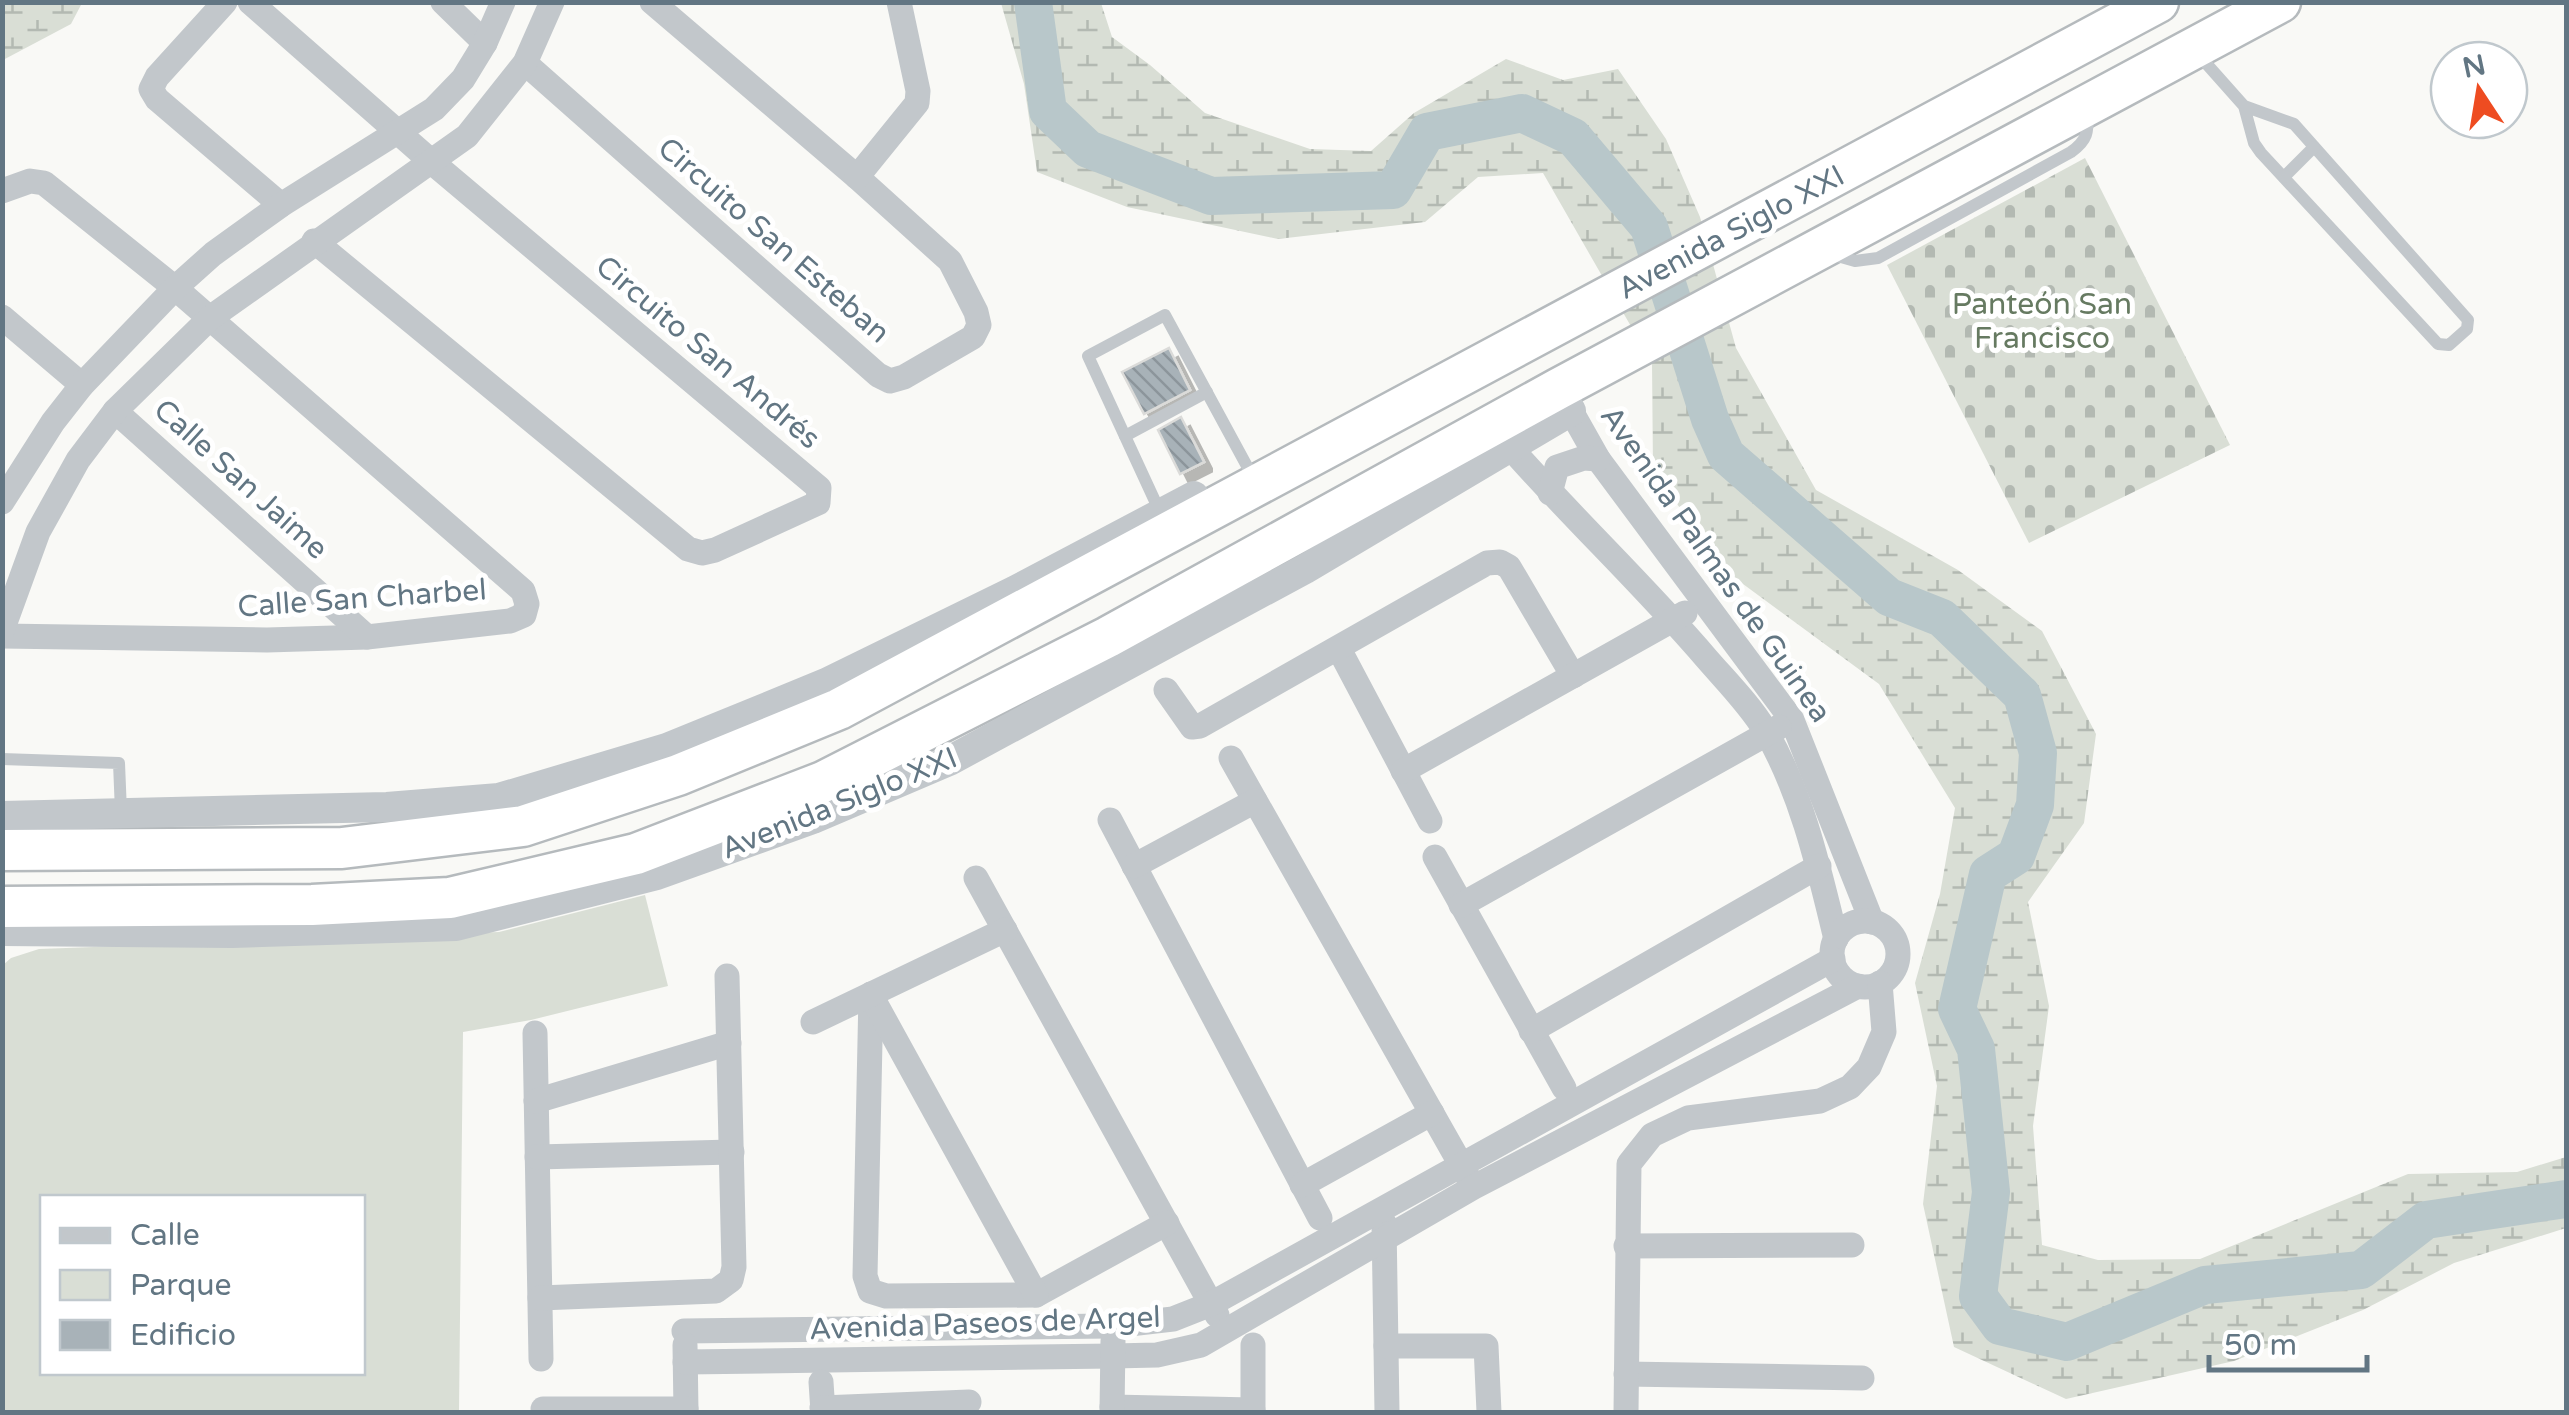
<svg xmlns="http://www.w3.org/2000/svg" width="2569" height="1415" font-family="'Varela Round',sans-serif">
<defs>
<pattern id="wetland-marsh" width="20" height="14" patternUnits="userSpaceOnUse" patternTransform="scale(2.5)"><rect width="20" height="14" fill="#d9ded5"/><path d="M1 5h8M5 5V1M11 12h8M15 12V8" fill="none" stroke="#b3b9b2"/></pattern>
<pattern id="cemetery-stones" width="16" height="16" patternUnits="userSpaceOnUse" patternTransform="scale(2.5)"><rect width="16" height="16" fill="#d9ded5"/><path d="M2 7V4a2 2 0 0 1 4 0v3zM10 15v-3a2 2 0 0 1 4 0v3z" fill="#b3b9b2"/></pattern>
<pattern id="building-back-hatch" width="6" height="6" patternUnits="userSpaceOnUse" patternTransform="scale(2.5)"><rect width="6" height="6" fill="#a8b2b8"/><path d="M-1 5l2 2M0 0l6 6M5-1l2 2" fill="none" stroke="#8c959b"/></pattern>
<filter id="shadow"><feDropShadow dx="9" dy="9" stdDeviation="0" flood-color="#0004"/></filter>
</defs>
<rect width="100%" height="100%" fill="#f9f9f6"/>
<path fill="#d9ded5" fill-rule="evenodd" d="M645 895 668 986 531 1020 463 1032 459 1412H3V965L11 958 39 949 499 932ZM42 1198H362V1372H42Z"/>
<g fill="url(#wetland-marsh)">
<path d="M3 2H82V3L71 24 3 60Z"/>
<path d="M1001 3H1101L1112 37 1150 65 1205 113 1310 149 1371 151 1414 113 1506 59 1563 80 1618 69 1666 139 1700 217 1736 348 1816 490 1958 570 2042 631 2096 734 2084 823 2028 902 2049 1006 2033 1126 2042 1245 2098 1260 2200 1259 2408 1174 2517 1172 2566 1157V1228L2454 1263 2363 1310 2234 1361 2066 1399 1954 1347 1923 1204 1937 1086 1915 983 1940 894 1955 808 1879 684 1724 570 1653 470 1652 363 1543 173 1478 177 1425 222 1278 239 1127 207 1037 172 1024 84Z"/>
</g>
<path fill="url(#cemetery-stones)" d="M2085 158 2230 445 2029 543 1887 265Z"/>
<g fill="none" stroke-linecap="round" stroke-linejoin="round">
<path stroke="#b8c7ca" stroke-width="38" d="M1033 2 1048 111 1088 149 1211 196 1393 190 1427 132 1522 113 1573 137 1649 227 1710 419 1726 455 1889 597 1942 618 2022 695 2038 753 2035 805 2016 856 1988 874 1957 1009 1976 1049 1991 1192 1978 1296 2000 1326 2067 1342 2205 1285 2361 1270 2426 1220 2566 1199"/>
</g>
<g fill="url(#building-back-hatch)" stroke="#dbdbd9" stroke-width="2.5" filter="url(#shadow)">
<path d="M1169 348 1190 390 1144 414 1122 372Z"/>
<path d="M1181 417 1204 462 1180 474 1158 430Z"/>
</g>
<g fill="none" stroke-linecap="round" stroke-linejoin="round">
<defs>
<g id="trunk">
<path d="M2 850 342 848 523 826 678 775 839 709 2158 2"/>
<path d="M2 907 312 905 450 898 636 854 823 782 1108 637 1558 389 2280 2"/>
</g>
</defs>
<use href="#trunk" stroke="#b5babd" stroke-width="45"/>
<g stroke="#c2c7cb" stroke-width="12">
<path d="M2196 52 2244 106 2254 143 2261 153 2438 344 2449 345 2467 329 2468 320 2294 124 2244 106"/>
<path d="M2284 177 2314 147"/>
<path d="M1827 253 1855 261 1878 258 2071 152C2088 140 2088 132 2088 112"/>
<path d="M1125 436 1207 392"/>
<path d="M1160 512 1088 356 1165 315 1248 468"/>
<path d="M2 759 119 763 121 812"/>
</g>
<g stroke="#c2c7cb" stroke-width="25">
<path d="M225 2 157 77 151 89 157 99 281 205"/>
<path d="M250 2 433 163 819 488 818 503 715 550 702 553 688 549 314 241"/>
<path d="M443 2 485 43"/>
<path d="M525 63 878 375 890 381 904 377 973 337 979 325 976 312 950 261 857 177 652 2"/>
<path d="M857 177 917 103 918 91 899 2"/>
<path d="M2 191 30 181 44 183 175 288 523 591 527 604 524 615 510 621 367 637 267 640 2 636"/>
<path d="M2 317 82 385"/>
<path d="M115 411 367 637"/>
<path d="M1571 411 1598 459 1792 720 1872 922"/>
<path d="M1509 446C1573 519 1644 585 1707 659 1727 682 1749 704 1765 730 1802 793 1819 869 1836 939"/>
<path d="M1550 493 1557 467 1584 458 1598 459"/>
<path d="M2 502 53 422 82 385 175 288 213 254 281 205 434 109 463 79 485 43 503 2"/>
<path d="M2 631 38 532 78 460 115 411 210 318 467 136 525 63 552 2"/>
<path d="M1339 649 1430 821"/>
<path d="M1166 690 1192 727 1200 726 1487 563 1500 562 1509 567 1573 676"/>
<path d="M1231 758 1469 1179"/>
<path d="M1403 771 1685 613"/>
<path d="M1110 820 1320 1218"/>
<path d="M1435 857 1564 1088"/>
<path d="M1134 866 1255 801"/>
<path d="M976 878 1217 1315"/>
<path d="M1461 905 1779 727"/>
<circle cx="1865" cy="954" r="33"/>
<path d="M871 994 865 1276 870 1291 886 1296 1036 1295 1167 1223"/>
<path d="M873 999 1036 1295"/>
<path d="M813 1022 1005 930"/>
<path d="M1531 1031 1819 866"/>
<path d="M535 1033 541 1359"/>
<path d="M536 1101 729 1043"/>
<path d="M537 1157 732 1152"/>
<path d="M1302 1185 1432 1113"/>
<path d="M1384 1223 1387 1412"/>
<path d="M1626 1246 1852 1245"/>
<path d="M540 1298 716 1291 731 1280 734 1267 727 976"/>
<path d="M684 1331 1112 1326 1173 1319 1211 1304 1833 959"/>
<path d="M685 1345 686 1412"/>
<path d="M1386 1346H1486L1489 1412"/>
<path d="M685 1362 1113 1356 1157 1355 1201 1345 1474 1187 1858 986"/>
<path d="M1626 1374 1862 1378"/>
<path d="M821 1382 823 1412"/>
<path d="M1112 1407 1253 1410"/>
<path d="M822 1408 969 1402"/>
<path d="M543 1409H686"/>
<path d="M1112 1412 1113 1341"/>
<path d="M1253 1412V1345"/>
<path d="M1626 1412 1629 1164 1652 1135 1688 1118 1820 1101 1850 1087 1869 1067 1884 1032 1880 983"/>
</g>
<g stroke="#c2c7cb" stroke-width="30">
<path d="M2 816 387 807 499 798 667 748 826 683 1014 591 1194 496"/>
<path d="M2 931 232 933 456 926 657 875 813 819 949 761 1305 569 1571 411 1558 389"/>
</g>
<use href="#trunk" stroke="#fff" stroke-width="40"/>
</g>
<g text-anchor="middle" stroke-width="10" stroke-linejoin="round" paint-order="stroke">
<g font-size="30" fill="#627683" stroke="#fff">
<text transform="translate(1731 232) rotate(-28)" y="10">Avenida Siglo XXI</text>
<text transform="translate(774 240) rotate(41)" y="10">Circuito San Esteban</text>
<text transform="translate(708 352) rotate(40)" y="10">Circuito San Andrés</text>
<text transform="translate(241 479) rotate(42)" y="10">Calle San Jaime</text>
<text transform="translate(1716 564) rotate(55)" y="10">Avenida Palmas de Guinea</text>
<text transform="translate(362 598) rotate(-4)" y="10">Calle San Charbel</text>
<text transform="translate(839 803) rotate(-22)" y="10">Avenida Siglo XXI</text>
<text transform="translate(985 1323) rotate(-2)" y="10">Avenida Paseos de Argel</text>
</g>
<g font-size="30" fill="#667a61" stroke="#fff">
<text x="2042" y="314">Panteón San<tspan x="2042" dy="34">Francisco</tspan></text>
</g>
</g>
<rect width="2569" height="1415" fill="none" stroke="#627683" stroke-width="10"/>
<rect x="40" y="1195" width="325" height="180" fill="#ffffff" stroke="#c0c8cd" stroke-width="2.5"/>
<rect x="60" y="1228" width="50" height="15" fill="#c2c7cb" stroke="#c0c8cd" stroke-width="2.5"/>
<text x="130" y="1245" font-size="30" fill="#627683">Calle</text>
<rect x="60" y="1270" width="50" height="30" fill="#d9ded5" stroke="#c0c8cd" stroke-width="2.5"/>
<text x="130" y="1295" font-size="30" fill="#627683">Parque</text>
<rect x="60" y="1320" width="50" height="30" fill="#a8b2b8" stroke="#c0c8cd" stroke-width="2.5"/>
<text x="130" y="1345" font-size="30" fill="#627683">Edificio</text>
<g transform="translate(2479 90) rotate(348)"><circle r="48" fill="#ffffff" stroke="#c0c8cd" stroke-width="2.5"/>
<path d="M0-8L18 38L0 25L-18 38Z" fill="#ee4c21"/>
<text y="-15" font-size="28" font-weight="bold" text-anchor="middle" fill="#627683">N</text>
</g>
<path d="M2209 1355v15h158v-15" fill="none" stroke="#627683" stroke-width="5"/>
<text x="2224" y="1355" font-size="30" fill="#627683" stroke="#ffffff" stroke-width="8" paint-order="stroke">50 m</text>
</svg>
